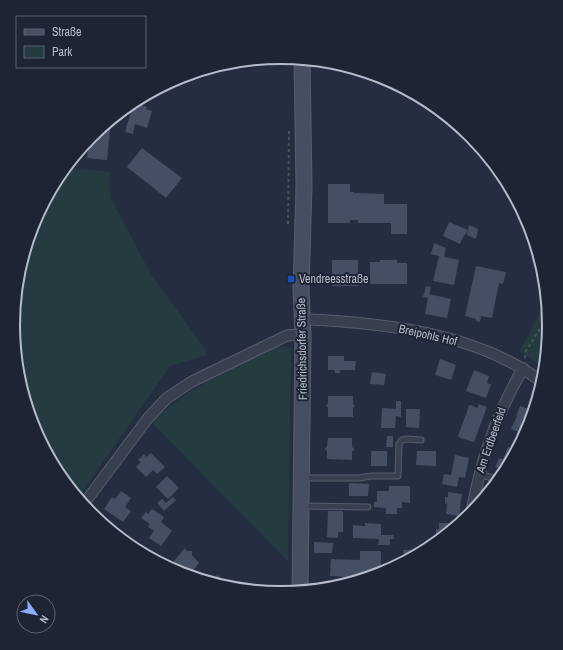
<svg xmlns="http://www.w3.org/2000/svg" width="563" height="650" font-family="'Archivo Narrow',sans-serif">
<rect width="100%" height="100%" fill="#242e40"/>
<g fill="#263b40">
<path d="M70 162V168L111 172 109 185 111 199 152 276 205 349 206 355 170 366 78 498 58 474 33 428 18 377 13 325 18 272 34 222 58 176Z"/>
<path d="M547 299 550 325 546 370 520 351Z"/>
<path d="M279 346 291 348 288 561 152 423C186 387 235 368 279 346Z"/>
</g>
<g fill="#454f64">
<path d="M139 104 147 107 146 109 152 111 147 128 135 124 133 134 125 132 133 105 138 107Z"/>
<path d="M111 120 107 160 87 158 89 139Z"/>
<path d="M142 148 182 178 166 198 127 167Z"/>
<path d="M328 184H350V192H354V193L384 194V204H407V234H391V223H358V220H350V223H328Z"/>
<path d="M449 222 468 230 465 235H464L460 244 443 236Z"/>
<path d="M469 225 478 229 476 239 467 235Z"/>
<path d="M434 243 446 248 444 257 459 260 454 285 433 281 439 256 431 254Z"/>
<rect x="332" y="260" width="26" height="26"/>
<path d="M380 260H397V263H407V284H370V262H380Z"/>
<path d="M476 266 506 272 503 284 499 283 492 318 481 316 480 322 476 321V319L465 316Z"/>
<path d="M426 286 431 287 429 294 451 299 447 318 425 314 428 298 423 297Z"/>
<path d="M328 356H344V361H356L355 370H340V373H335V370H328Z"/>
<path d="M440 359 456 365 451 380 435 375Z"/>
<path d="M474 370 489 376 487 383 491 384 486 398 466 391Z"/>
<path d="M372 372 386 374 384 385 370 384Z"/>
<path d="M328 396H353V404L355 406 353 408V417H328V408L326 406 328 403Z"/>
<path d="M396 401H401V417L396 416 395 428H381L382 408 396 409Z"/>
<path d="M479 404 487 407 474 442 460 438 458 436 469 406 471 405 477 408Z"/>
<path d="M520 406 535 411 529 428 526 435 511 429 517 416H516Z"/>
<path d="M406 409H420L419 428 406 427Z"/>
<path d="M387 436H393V447H386Z"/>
<path d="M328 438H352V447L355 449 352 452V460L327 459V451L325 449 327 446Z"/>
<path d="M508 447 517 451 506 471 495 467 499 458 503 459Z"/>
<rect x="371" y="451" width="16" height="15"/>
<path d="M417 451H436V466L416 465Z"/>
<path d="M151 453 165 467 157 474 153 470 146 477 136 467 141 462 138 460 144 454 146 457Z"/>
<path d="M455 455 469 458 465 478 459 477 457 487 442 484 444 474 451 475Z"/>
<path d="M167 476 179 488 168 499 156 487Z"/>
<path d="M349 483 369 484 368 496H349Z"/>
<path d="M389 486H410V503L402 502V508H397V514H386V508L374 507V502H377V491H389Z"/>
<path d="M121 491 131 498 125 507 131 511 123 522 104 509 112 497 115 499Z"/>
<path d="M448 492 462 494 459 516 446 514 447 503 445 504V497H448Z"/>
<path d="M173 497 176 500 164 511 157 503 162 499 166 503Z"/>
<path d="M152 509 164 517 161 522 172 531 161 546 149 538 154 531 148 527 150 524 141 518 146 512 148 514Z"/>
<path d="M328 511H343V532H338V538L327 537Z"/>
<path d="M365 523 381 524V535H393L394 539H390V545H378L379 539 353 538V525L365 526Z"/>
<path d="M439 523H457V527L439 542V537H436V529H439Z"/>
<path d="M314 542 333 543 332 553H314Z"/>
<path d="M185 548 187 551H192V555L199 563 192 572 191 571 187 575 182 573H179L164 565 170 560 173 562Z"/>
<path d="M403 550H416V556L408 560V554H404Z"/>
<path d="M360 551H381V574L368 578 330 576 331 559 360 560Z"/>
<path d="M218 575 229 587 228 588 209 582Z"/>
</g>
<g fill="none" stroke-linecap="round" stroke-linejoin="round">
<defs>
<g id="service">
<path d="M478 474 500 480"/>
<path d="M303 478H359L371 476H398L399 444 402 440 407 439 421 440"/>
<path d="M303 506 368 507"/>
</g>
<g id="minor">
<path d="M302 319C382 323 478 332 543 383"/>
<path d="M83 505 148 418 167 398 191 382 286 336 291 335H303"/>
<path d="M471 515C481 458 495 418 523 368"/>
</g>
<path id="secondary" d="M300 592 303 335 301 289 304 186 302 59"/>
</defs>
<use href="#service" stroke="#565e6d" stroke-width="7"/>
<use href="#minor" stroke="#565e6d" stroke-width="12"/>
<use href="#secondary" stroke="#565e6d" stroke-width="17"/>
<g stroke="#41575a" stroke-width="2" stroke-dasharray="3 3" stroke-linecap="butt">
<path d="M288 224 289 128"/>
<path d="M525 358 526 351 549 314"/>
</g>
<use href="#service" stroke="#38404f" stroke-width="5"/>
<use href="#minor" stroke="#38404f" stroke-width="10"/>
<use href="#secondary" stroke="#464f62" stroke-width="15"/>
</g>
<rect fill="#1a4fb4" stroke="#1d2534" stroke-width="1.5" x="287" y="275" width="8" height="8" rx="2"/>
<g text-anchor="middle" stroke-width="4" stroke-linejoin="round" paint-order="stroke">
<g font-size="12" fill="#b5bbca" stroke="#1d2534" text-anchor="start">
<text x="299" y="283">Vendreesstraße</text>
</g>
<g font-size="12" fill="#b5bbca" stroke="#1d2534">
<text transform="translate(428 335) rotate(13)" y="4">Breipohls Hof</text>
<text transform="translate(302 349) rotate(-91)" y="4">Friedrichsdorfer Straße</text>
<text transform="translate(491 440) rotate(-71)" y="4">Am Erdbeerfeld</text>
</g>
</g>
<path d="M0 0H563V650H0ZM20 325a261 261 0 1 1 522 0a261 261 0 1 1-522 0Z" fill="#1d2534" fill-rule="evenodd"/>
<path fill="none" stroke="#b5bbca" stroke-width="2" d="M20 325a261 261 0 1 1 522 0a261 261 0 1 1-522 0Z"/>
<rect x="16" y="16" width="130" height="52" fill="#1d2534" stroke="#5a6170"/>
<rect x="24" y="29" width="20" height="6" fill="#464f62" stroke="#5a6170"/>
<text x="52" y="36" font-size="12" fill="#b5bbca">Straße</text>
<rect x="24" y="46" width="20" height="12" fill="#263b40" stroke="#5a6170"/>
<text x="52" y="56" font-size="12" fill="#b5bbca">Park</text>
<g transform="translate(36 614) rotate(123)"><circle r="19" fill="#1d2534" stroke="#5a6170"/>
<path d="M0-3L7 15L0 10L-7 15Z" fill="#8aadfa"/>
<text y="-6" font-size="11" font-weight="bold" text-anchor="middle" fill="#b5bbca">N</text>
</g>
</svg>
